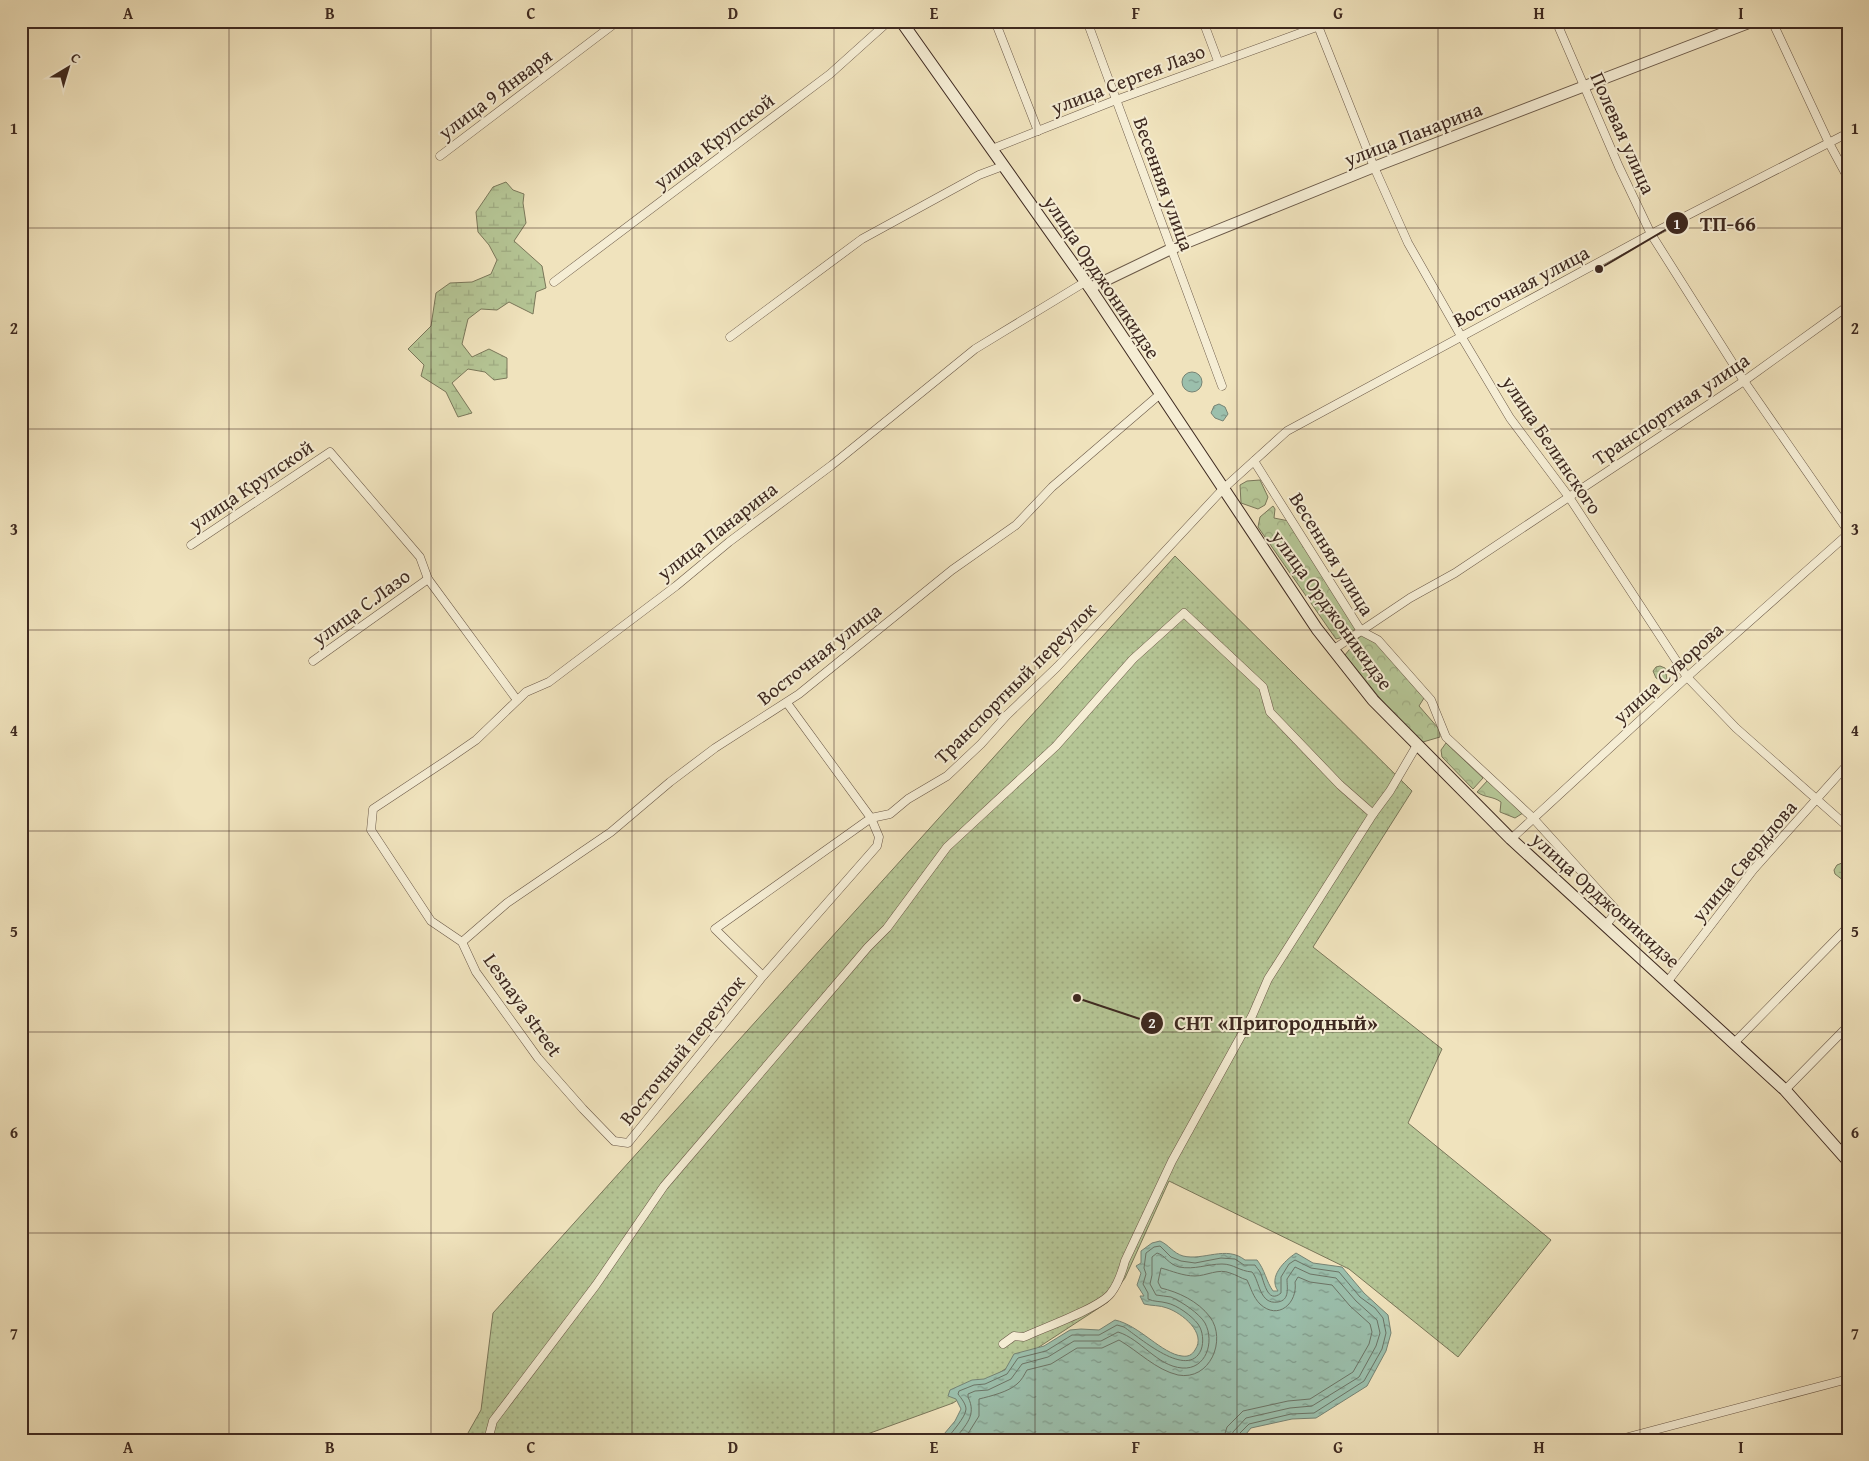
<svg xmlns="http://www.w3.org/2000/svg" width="1869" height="1461" font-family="'Gentium Book Plus',serif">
<defs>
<pattern id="forest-crowns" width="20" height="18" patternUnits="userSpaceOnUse" patternTransform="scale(1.25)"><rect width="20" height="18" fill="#b5c595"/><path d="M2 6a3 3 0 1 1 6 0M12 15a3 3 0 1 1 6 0" fill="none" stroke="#9da980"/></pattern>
<pattern id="wetland-marsh" width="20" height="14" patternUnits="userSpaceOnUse" patternTransform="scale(1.25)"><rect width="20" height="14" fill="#b5c595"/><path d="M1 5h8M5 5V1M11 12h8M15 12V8" fill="none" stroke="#9da980"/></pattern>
<pattern id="garden-dots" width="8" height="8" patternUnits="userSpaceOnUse" patternTransform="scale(1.25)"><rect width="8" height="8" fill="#b5c595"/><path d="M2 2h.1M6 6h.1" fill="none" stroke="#9da980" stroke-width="1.8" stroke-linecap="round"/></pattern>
<pattern id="water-ripples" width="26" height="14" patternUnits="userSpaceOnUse" patternTransform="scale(1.25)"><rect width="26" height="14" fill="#9bbfac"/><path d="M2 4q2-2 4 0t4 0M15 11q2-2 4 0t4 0" fill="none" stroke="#809b8c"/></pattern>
</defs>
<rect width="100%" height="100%" fill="#f0e3bd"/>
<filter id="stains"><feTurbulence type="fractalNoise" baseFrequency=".004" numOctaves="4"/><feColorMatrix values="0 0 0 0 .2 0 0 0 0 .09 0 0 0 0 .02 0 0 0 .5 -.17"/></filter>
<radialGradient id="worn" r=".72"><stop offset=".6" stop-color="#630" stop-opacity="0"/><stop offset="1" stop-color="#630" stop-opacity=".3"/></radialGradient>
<g fill="url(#forest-crowns)" stroke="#7a775a">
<path d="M1260 480 1268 497 1265 505 1258 509 1241 503 1240 485 1247 481Z"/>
<path d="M1273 506 1275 509 1274 518 1289 521 1357 629 1347 636 1336 639 1258 527 1260 517Z"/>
<path d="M1361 635 1375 642 1424 698 1419 706 1439 729 1440 737 1423 742 1383 702 1345 655Z"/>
<path d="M1446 743 1483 778 1473 789 1442 757 1441 750Z"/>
<path d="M1488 780 1523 813 1515 818 1500 812 1501 802C1493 796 1485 798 1477 792Z"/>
</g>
<g fill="url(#wetland-marsh)" stroke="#7a775a">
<path d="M506 182 513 190 524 194 523 203 526 223 514 241 542 266 546 288 536 292 533 314 509 302 497 310 481 309 468 319 462 344 472 357 489 349 507 358V378L494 380 485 372 468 369 452 383 472 413 458 417 446 392 421 376 424 365 408 349 431 326 436 293 450 283 472 282 491 274 497 260 489 245 478 232 476 212 493 187Z"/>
<path d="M1660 666 1665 668 1667 679 1662 681 1656 678 1653 671 1656 667Z"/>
<path d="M1847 861 1848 862V884L1835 874 1834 870 1837 865Z"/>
</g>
<path fill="url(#garden-dots)" stroke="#7a775a" d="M1175 556 1412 791 1313 947 1442 1049 1408 1123 1551 1240 1458 1357 1349 1269 1169 1181 1125 1278 1108 1302 953 1403 851 1440H464L481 1410 493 1313Z"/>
<g fill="url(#water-ripples)" stroke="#768374">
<circle cx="1192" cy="382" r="10"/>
<path d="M1219 404 1225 407 1228 414 1223 421 1215 418 1211 413 1214 406Z"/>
<path d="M1160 1241C1169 1245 1173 1253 1183 1256 1204 1261 1226 1245 1245 1260H1257C1265 1270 1266 1281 1273 1291H1278C1268 1277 1284 1261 1296 1253L1313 1263 1342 1267 1364 1293 1388 1315 1391 1333 1386 1351 1367 1386 1316 1418 1292 1419 1251 1428 1241 1440H939L955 1421 961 1409 956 1399 948 1396 950 1390 972 1380 984 1379 1005 1370 1014 1354 1044 1346 1070 1330 1081 1329 1099 1330 1115 1320C1139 1325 1162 1354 1182 1356 1188 1357 1192 1355 1195 1350 1207 1333 1182 1313 1167 1308 1160 1305 1151 1306 1144 1304L1140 1296H1144L1137 1285 1141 1273 1136 1266 1141 1263V1251L1152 1243Z"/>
</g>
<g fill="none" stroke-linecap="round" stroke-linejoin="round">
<g stroke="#6c7466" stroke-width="1">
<path d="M946 1440C951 1433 966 1417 966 1409 966 1404 961 1398 958 1394L959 1391 974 1385 985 1384 1007 1374 1018 1358 1046 1351 1072 1335H1099L1117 1325 1124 1327C1140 1338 1188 1380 1201 1350 1204 1342 1203 1331 1198 1324 1192 1316 1177 1305 1167 1303 1160 1301 1154 1302 1148 1299V1293L1143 1284 1146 1274 1144 1268 1146 1253 1154 1247 1160 1246 1171 1257 1181 1261 1195 1263 1221 1258 1235 1259 1244 1265H1255C1256 1267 1259 1270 1260 1272 1264 1280 1267 1305 1281 1293V1277L1289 1264 1295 1260 1311 1268 1339 1272 1360 1297 1375 1308 1383 1318 1386 1333 1382 1349 1364 1381 1314 1413 1291 1414 1249 1424 1238 1435 1237 1440"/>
<path d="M954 1440C966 1425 977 1415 968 1397V1394L975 1391 988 1390 1011 1379 1022 1364 1048 1357 1074 1341H1101L1118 1332C1141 1339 1157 1366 1182 1368 1206 1370 1215 1342 1205 1323 1199 1313 1182 1302 1171 1297 1166 1296 1161 1296 1156 1295L1150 1284 1152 1275V1257L1157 1253C1165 1255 1168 1264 1179 1267 1195 1270 1207 1264 1222 1264 1234 1264 1239 1271 1252 1272 1260 1281 1259 1305 1278 1302 1290 1300 1287 1288 1287 1279L1295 1267 1310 1274 1336 1278 1356 1301 1377 1320 1380 1333 1376 1346 1359 1377 1312 1406 1290 1408 1246 1418 1233 1432 1231 1440"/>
<path d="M964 1440 979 1416V1399C991 1396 1008 1392 1017 1384 1022 1380 1024 1375 1027 1370L1051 1364 1077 1348H1102L1119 1340C1138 1351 1156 1370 1178 1375 1210 1381 1227 1340 1210 1317 1198 1301 1178 1292 1161 1288L1158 1282 1161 1268C1172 1271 1183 1276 1195 1276 1206 1276 1219 1268 1230 1273 1237 1275 1240 1278 1247 1280 1251 1288 1253 1297 1260 1304 1278 1321 1298 1303 1295 1282L1298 1277 1310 1282 1332 1285 1350 1306 1370 1324 1372 1332 1369 1344 1353 1372 1310 1399 1288 1401 1243 1411 1227 1427 1223 1440"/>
</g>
<defs>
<g id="minor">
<path d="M995 21 1038 131"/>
<path d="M1087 21 1222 386"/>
<path d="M1203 21 1218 61"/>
<path d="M1316 21 1374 167 1408 243 1461 336 1510 418 1569 497 1687 677 1736 728 1848 827"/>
<path d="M1556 21 1619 167 1651 234 1744 381 1848 531"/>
<path d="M1772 21 1829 143 1848 178"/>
<path d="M992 149 1116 100 1333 21"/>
<path d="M440 156 618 21"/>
<path d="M554 282 830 74 889 21"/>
<path d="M730 337 862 239 979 175 1003 166"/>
<path d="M1254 461 1361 631 1378 640 1431 700 1446 737 1533 818 1617 911 1606 925"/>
<path d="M191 545 330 452 420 557 428 579 517 700"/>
<path d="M1334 649 1410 598 1455 573 1569 497 1744 381 1848 306"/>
<path d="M313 661 428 579"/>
<path d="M787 703 871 818 715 929 763 976 628 1143 614 1141 583 1109 538 1058 476 972 462 942 431 921 371 830 373 809 447 760 476 740 526 692 549 682 676 586 729 542 832 465 975 349 1085 282"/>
<path d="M1511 839 1687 677 1848 534"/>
<path d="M462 942 507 903 611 832 670 782 715 748 799 694 952 570 1016 525 1052 487 1159 395"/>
<path d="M763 976 877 846 879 837 871 818 890 814 908 799 947 776 981 744 1007 715 1057 667 1223 489 1287 431 1651 234 1848 133"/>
<path d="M1668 981 1753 870 1848 764"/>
<path d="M1734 1043 1848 927"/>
<path d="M1785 1090 1848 1026"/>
<path d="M1840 1152 1848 1144"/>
<path d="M1003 1344 1014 1336 1024 1337C1043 1328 1100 1308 1111 1293 1118 1284 1122 1272 1125 1261L1172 1161 1252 1016 1268 979 1373 814 1390 791 1417 745"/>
<path d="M488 1440 493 1421 596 1285 664 1186 868 947 887 928 947 847 1056 746 1133 659 1184 613 1263 687 1270 712 1340 785 1373 814"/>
<path d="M1617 1440 1848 1379"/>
</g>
<path id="tertiary" d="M1090 288 1171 249 1374 167 1754 21"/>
<path id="secondary" d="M901 21 1090 288 1317 629 1373 700 1511 839 1785 1090 1848 1161"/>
</defs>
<use href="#minor" stroke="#6a5847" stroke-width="9"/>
<use href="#tertiary" stroke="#6a5847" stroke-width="12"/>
<use href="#secondary" stroke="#3e2920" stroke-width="13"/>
<use href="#minor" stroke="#f5edd4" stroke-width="8"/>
<use href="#tertiary" stroke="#f5edd4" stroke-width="10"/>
<use href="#secondary" stroke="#f5edd4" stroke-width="11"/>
</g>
<path fill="none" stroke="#3e2920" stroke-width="1" stroke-opacity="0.55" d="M229 21V1440M431 21V1440M632 21V1440M834 21V1440M1035 21V1440M1237 21V1440M1438 21V1440M1640 21V1440M21 228H1848M21 429H1848M21 630H1848M21 831H1848M21 1032H1848M21 1233H1848"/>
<g text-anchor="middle" stroke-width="4" stroke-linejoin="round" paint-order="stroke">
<g font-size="20" fill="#3e2920" stroke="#f5edd4">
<text transform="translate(1128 79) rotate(-21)" y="7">улица Сергея Лазо</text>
<text transform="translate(495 94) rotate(-37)" y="7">улица 9 Января</text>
<text transform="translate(1623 133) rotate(66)" y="7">Полевая улица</text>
<text transform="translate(1413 134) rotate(-21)" y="7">улица Панарина</text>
<text transform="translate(714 141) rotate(-37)" y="7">улица Крупской</text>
<text transform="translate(1164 184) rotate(70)" y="7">Весенняя улица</text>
<text transform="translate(1102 277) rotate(56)" y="7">улица Орджоникидзе</text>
<text transform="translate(1521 286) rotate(-28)" y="7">Восточная улица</text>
<text transform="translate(1671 409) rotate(-34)" y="7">Транспортная улица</text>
<text transform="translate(1552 445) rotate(56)" y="7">улица Белинского</text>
<text transform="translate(251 485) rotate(-34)" y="7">улица Крупской</text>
<text transform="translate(717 531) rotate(-38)" y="7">улица Панарина</text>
<text transform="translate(1332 554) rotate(58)" y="7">Весенняя улица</text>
<text transform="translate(361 607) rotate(-36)" y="7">улица С.Лазо</text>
<text transform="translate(1332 610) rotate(54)" y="7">улица Орджоникидзе</text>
<text transform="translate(819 654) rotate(-38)" y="7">Восточная улица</text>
<text transform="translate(1668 673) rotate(-42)" y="7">улица Суворова</text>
<text transform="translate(1015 683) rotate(-45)" y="7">Транспортный переулок</text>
<text transform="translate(1744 861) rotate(-50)" y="7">улица Свердлова</text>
<text transform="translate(1606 900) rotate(42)" y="7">улица Орджоникидзе</text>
<text transform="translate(523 1005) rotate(55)" y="7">Lesnaya street</text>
<text transform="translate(682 1050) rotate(-51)" y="7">Восточный переулок</text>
</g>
</g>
<path fill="none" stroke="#3e2920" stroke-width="2" d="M1599 269L1677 223M1077 998L1152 1023"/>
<g fill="#3e2920" stroke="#f5edd4" stroke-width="2">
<circle cx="1599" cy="269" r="5"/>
<circle cx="1077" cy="998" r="5"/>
<circle cx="1677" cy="223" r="12"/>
<circle cx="1152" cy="1023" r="12"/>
</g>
<g font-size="15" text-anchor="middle" font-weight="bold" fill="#fff">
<text x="1677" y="229">1</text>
<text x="1152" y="1028">2</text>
</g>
<g font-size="21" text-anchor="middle" font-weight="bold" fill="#3e2920" stroke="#f5edd4" stroke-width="4" stroke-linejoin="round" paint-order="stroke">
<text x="1728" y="231">ТП-66</text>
<text x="1276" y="1030">СНТ «Пригородный»</text>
</g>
<rect width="1869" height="1461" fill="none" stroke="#f0e3bd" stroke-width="55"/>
<g transform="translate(68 68) rotate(38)" stroke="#f5edd4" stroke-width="4" paint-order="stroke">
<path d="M0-4L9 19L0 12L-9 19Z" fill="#3e2920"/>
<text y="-8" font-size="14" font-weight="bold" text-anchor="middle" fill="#3e2920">С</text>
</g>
<rect x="28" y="28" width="1814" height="1406" fill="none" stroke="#3e2920" stroke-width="2"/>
<g font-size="16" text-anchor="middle" font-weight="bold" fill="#3e2920">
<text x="128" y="19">A</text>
<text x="330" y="19">B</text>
<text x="531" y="19">C</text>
<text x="733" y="19">D</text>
<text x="934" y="19">E</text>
<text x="1136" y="19">F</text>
<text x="1338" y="19">G</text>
<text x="1539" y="19">H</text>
<text x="1741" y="19">I</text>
<text x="14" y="134">1</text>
<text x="1855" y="134">1</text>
<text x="14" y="334">2</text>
<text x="1855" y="334">2</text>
<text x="14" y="535">3</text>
<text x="1855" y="535">3</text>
<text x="14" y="736">4</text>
<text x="1855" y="736">4</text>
<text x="14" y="937">5</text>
<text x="1855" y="937">5</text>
<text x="14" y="1138">6</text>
<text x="1855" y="1138">6</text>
<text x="14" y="1339">7</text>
<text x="1855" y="1339">7</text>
<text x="128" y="1453">A</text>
<text x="330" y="1453">B</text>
<text x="531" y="1453">C</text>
<text x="733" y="1453">D</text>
<text x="934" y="1453">E</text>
<text x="1136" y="1453">F</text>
<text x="1338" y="1453">G</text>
<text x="1539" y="1453">H</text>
<text x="1741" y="1453">I</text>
</g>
<rect width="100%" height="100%" filter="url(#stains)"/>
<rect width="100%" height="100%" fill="url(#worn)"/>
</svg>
